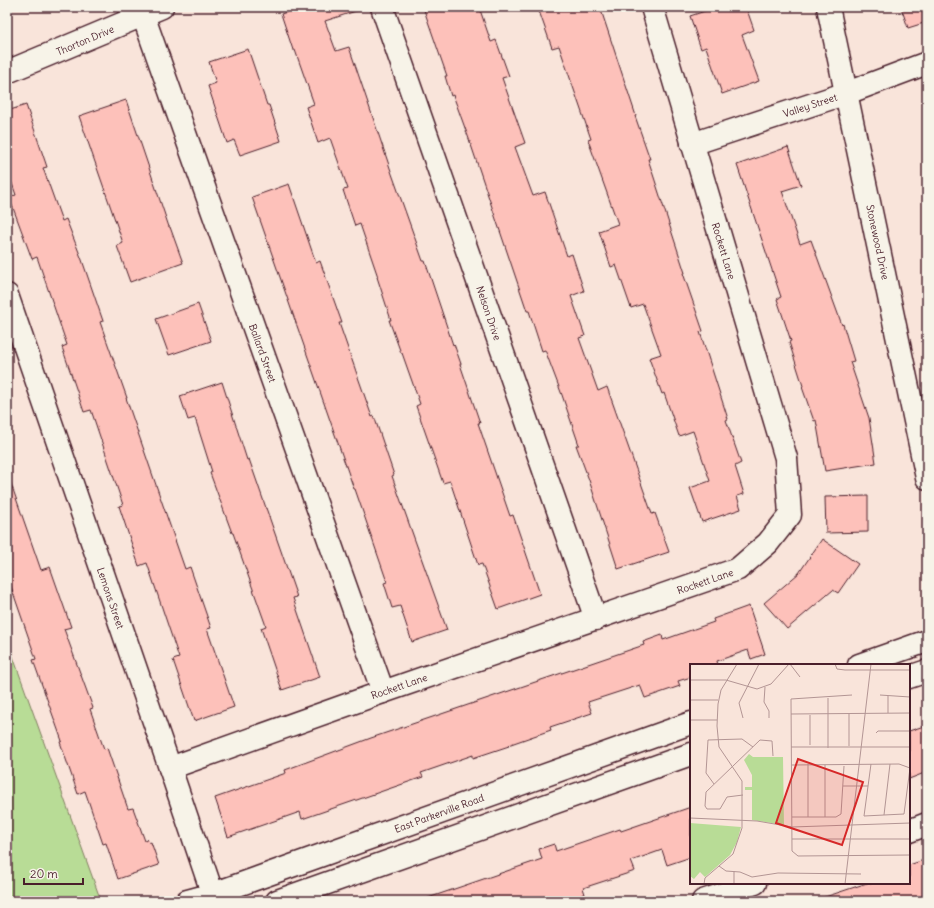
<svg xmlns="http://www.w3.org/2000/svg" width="934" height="908" font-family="Delius,sans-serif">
<rect width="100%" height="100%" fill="#f9e4da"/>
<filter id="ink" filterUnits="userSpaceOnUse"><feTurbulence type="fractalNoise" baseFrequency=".025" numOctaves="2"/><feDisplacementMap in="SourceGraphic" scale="8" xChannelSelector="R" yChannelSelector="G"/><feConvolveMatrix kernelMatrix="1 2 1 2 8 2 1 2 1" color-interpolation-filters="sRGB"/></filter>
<g filter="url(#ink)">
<path fill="#b8dc96" stroke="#817e60" d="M7 640 101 901H7Z"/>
<g fill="#fdc1ba" stroke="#4a1f2b">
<path d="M302 7H358L359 10 325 21 336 51 349 47 392 174 423 261H425L453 345 454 344 461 364H460L480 423H478L510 516 513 515 540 594 498 609 482 564 478 565 450 481 443 483 416 406 420 404 402 353H401L389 320H391L377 277H378L360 224 355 226 343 190 348 189 330 138 318 143 306 107 314 104 295 50H293L281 14Z"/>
<path d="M423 7H479L491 42 496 40 509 76 502 78 525 143 515 147 533 196 545 192 567 256 572 254 584 291 571 296 585 336 579 338 598 391 607 387 652 514 655 513 669 552 618 569 589 480 576 445H579L562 395 545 350 542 351 529 311H527L469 139 453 95 451 96 445 76H447Z"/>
<path d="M551 7H600L636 116H635L650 159H648L685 273H683L703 331 700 332 728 419 726 420 741 463 735 466 744 494 737 496 741 509 702 522 690 488 710 481 693 431 679 436 664 393 662 394 649 358 661 354 643 304 631 308 616 265 611 267 599 231 618 224 588 140 591 139 559 46 552 48 539 11Z"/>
<path d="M717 7H746L754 30 742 35 759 81 722 94 706 47 701 49 690 16Z"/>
<path d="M901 7H927V22L908 28Z"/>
<path d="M248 49 267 105H269L281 141 240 155 234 140 227 143 208 86 216 83 209 62Z"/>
<path d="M126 100 169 227H170L183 263 130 282 117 246 123 243 79 116Z"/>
<path d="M26 105 47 167 43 168 62 221 66 219 82 260 103 321 100 322 127 398H126L185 569 190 567 211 628 207 629 234 707 194 721 173 660 179 658 147 563 139 566 119 506 123 505 91 410 84 412 62 347 67 345 37 257 32 259 9 197 16 195 7 169V111Z"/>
<path d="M788 147 801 185 782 191 800 244 811 240 842 325 843 324 854 361 850 362 869 418 876 463 825 471 816 420 814 421 802 387 803 386 789 342 791 341 777 299 781 297 737 165Z"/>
<path d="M289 184 316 263 320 261 342 323H339L372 417 374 416 394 475 392 476 447 630 412 642 400 606 392 608 384 583 387 582 355 489H354L252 197Z"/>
<path d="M198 304 211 341 169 355 156 319Z"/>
<path d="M222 382 247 460 249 459 297 597 293 598 320 677 282 690 261 628 266 626 233 533H232L210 473 212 472 195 418 188 420 180 396Z"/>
<path d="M7 478H9L41 570 50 567 71 627 64 629 93 708 90 709 104 749 107 748 128 809 133 808 145 841 148 839 149 843 151 842 159 865 118 879 106 843 103 844 85 791 78 794 60 742 62 741 33 660 36 659 7 575Z"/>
<path d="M868 496V532L826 533 825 497Z"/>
<path d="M822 539 858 564 838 593 833 590 787 629 764 603 799 573Z"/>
<path d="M749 606 765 654 751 659 748 650 717 661 718 665H691V677L678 681 680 686 645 698 640 685 588 702 592 713 550 727 551 730 508 745 509 746 473 758V755L421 773 423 777 302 819 300 812 228 837 215 798 286 773 285 770 371 738 644 645 643 642 662 635 663 640 714 622 713 619Z"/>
<path d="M927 725V772L909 779V731Z"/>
<path d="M691 807V857L667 865 662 850 631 861 635 871 583 888 585 894 565 901H429L428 898 542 859 539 849 554 844 556 851 620 829 621 831Z"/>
<path d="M927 859V901H823L822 898 867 883H909V865Z"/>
</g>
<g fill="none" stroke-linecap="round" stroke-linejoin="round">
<defs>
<g id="minor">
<path d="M382 7 596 619"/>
<path d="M828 7 927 478"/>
<path d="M143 15 383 692"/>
<path d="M7 72 162 7"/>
<path d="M692 144 847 93 927 63"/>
<path d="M7 295 170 768 215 901"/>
<path d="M170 768 383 692 738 569 768 543 790 515 786 458 652 7"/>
<path d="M909 831 927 824"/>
<path d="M703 901 755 883"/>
</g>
<g id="major">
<path d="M859 665 927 641"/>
<path d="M909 677 927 671"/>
<path d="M187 901 213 894 691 723"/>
<path d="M277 901 691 754"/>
</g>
</defs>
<use href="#minor" stroke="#4a1f2b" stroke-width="25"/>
<use href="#major" stroke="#4a1f2b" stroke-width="25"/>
<use href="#minor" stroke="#f7f3e8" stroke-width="22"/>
<use href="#major" stroke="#f7f3e8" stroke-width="22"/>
</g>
</g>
<g text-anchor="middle" stroke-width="3.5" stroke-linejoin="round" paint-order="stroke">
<g font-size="10" fill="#4a1f2b" stroke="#f7f3e8">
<text transform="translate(85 40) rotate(-23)" y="4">Thorton Drive</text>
<text transform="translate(810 105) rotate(-18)" y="4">Valley Street</text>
<text transform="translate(878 242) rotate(78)" y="4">Stonewood Drive</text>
<text transform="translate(724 251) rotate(73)" y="4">Rockett Lane</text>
<text transform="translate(489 313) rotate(71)" y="4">Nelson Drive</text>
<text transform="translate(263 353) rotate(70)" y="4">Ballard Street</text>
<text transform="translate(705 581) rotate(-19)" y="4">Rockett Lane</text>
<text transform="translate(111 598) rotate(71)" y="4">Lemons Street</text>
<text transform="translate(399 686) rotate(-19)" y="4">Rockett Lane</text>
<text transform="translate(439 813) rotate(-20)" y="4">East Parkerville Road</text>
</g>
</g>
<g transform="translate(690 664)">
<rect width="220" height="220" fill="#f9e4da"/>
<path d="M59 90 63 93H93L94 161 62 156V126H55V123H62V111L54 96ZM0 159 51 163 47 178 40 191 15 213 10 208 4 215 0 212Z" fill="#b8dc96"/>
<path fill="none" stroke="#b39594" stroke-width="1" d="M100 0 110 13M145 0 147 5 155 6H220M0 16H36L67 25 81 20 99 0M75 23 74 38 79 47V54M162 31 101 35 102 187 108 192 220 191M190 31 220 33M198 32V49M0 36H28M101 50 220 49M159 50V82M53 54 49 39 69 0M0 56H27M186 69 188 67H220M120 81V51M101 83H220M138 84V34M118 100V153M181 100 174 152 214 150 220 104M102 101 209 100 220 104M135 101V153M24 120 16 109 18 76 52 75 63 83M153 122H178M53 131 37 133 30 145H17L15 142 16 128 70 76 82 77 83 92M194 151 200 100M102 153H146L151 150 154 102M0 154 67 157 102 163 220 159M102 175H220M29 202 36 207 50 208 62 213 88 209 171 210M44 207V220M14 220 15 214 43 190 52 164V117L29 83 27 62 28 40 31 26 47 0M155 220 181 0"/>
<path fill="#d62828" fill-opacity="0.15" stroke="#d62828" stroke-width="2" d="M108 95 173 118 152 181 86 159Z"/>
<rect width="220" height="220" fill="none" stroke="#4a1f2b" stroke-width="2"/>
</g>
<rect width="934" height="908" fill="none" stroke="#f7f3e8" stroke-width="24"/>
<rect x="12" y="12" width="910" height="884" fill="none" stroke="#4a1f2b" stroke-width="1.5" filter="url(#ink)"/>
<path d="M24 878v6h59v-6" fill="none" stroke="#4a1f2b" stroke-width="2"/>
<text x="30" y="878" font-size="12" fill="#4a1f2b" stroke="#f7f3e8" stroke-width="3" paint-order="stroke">20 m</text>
</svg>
